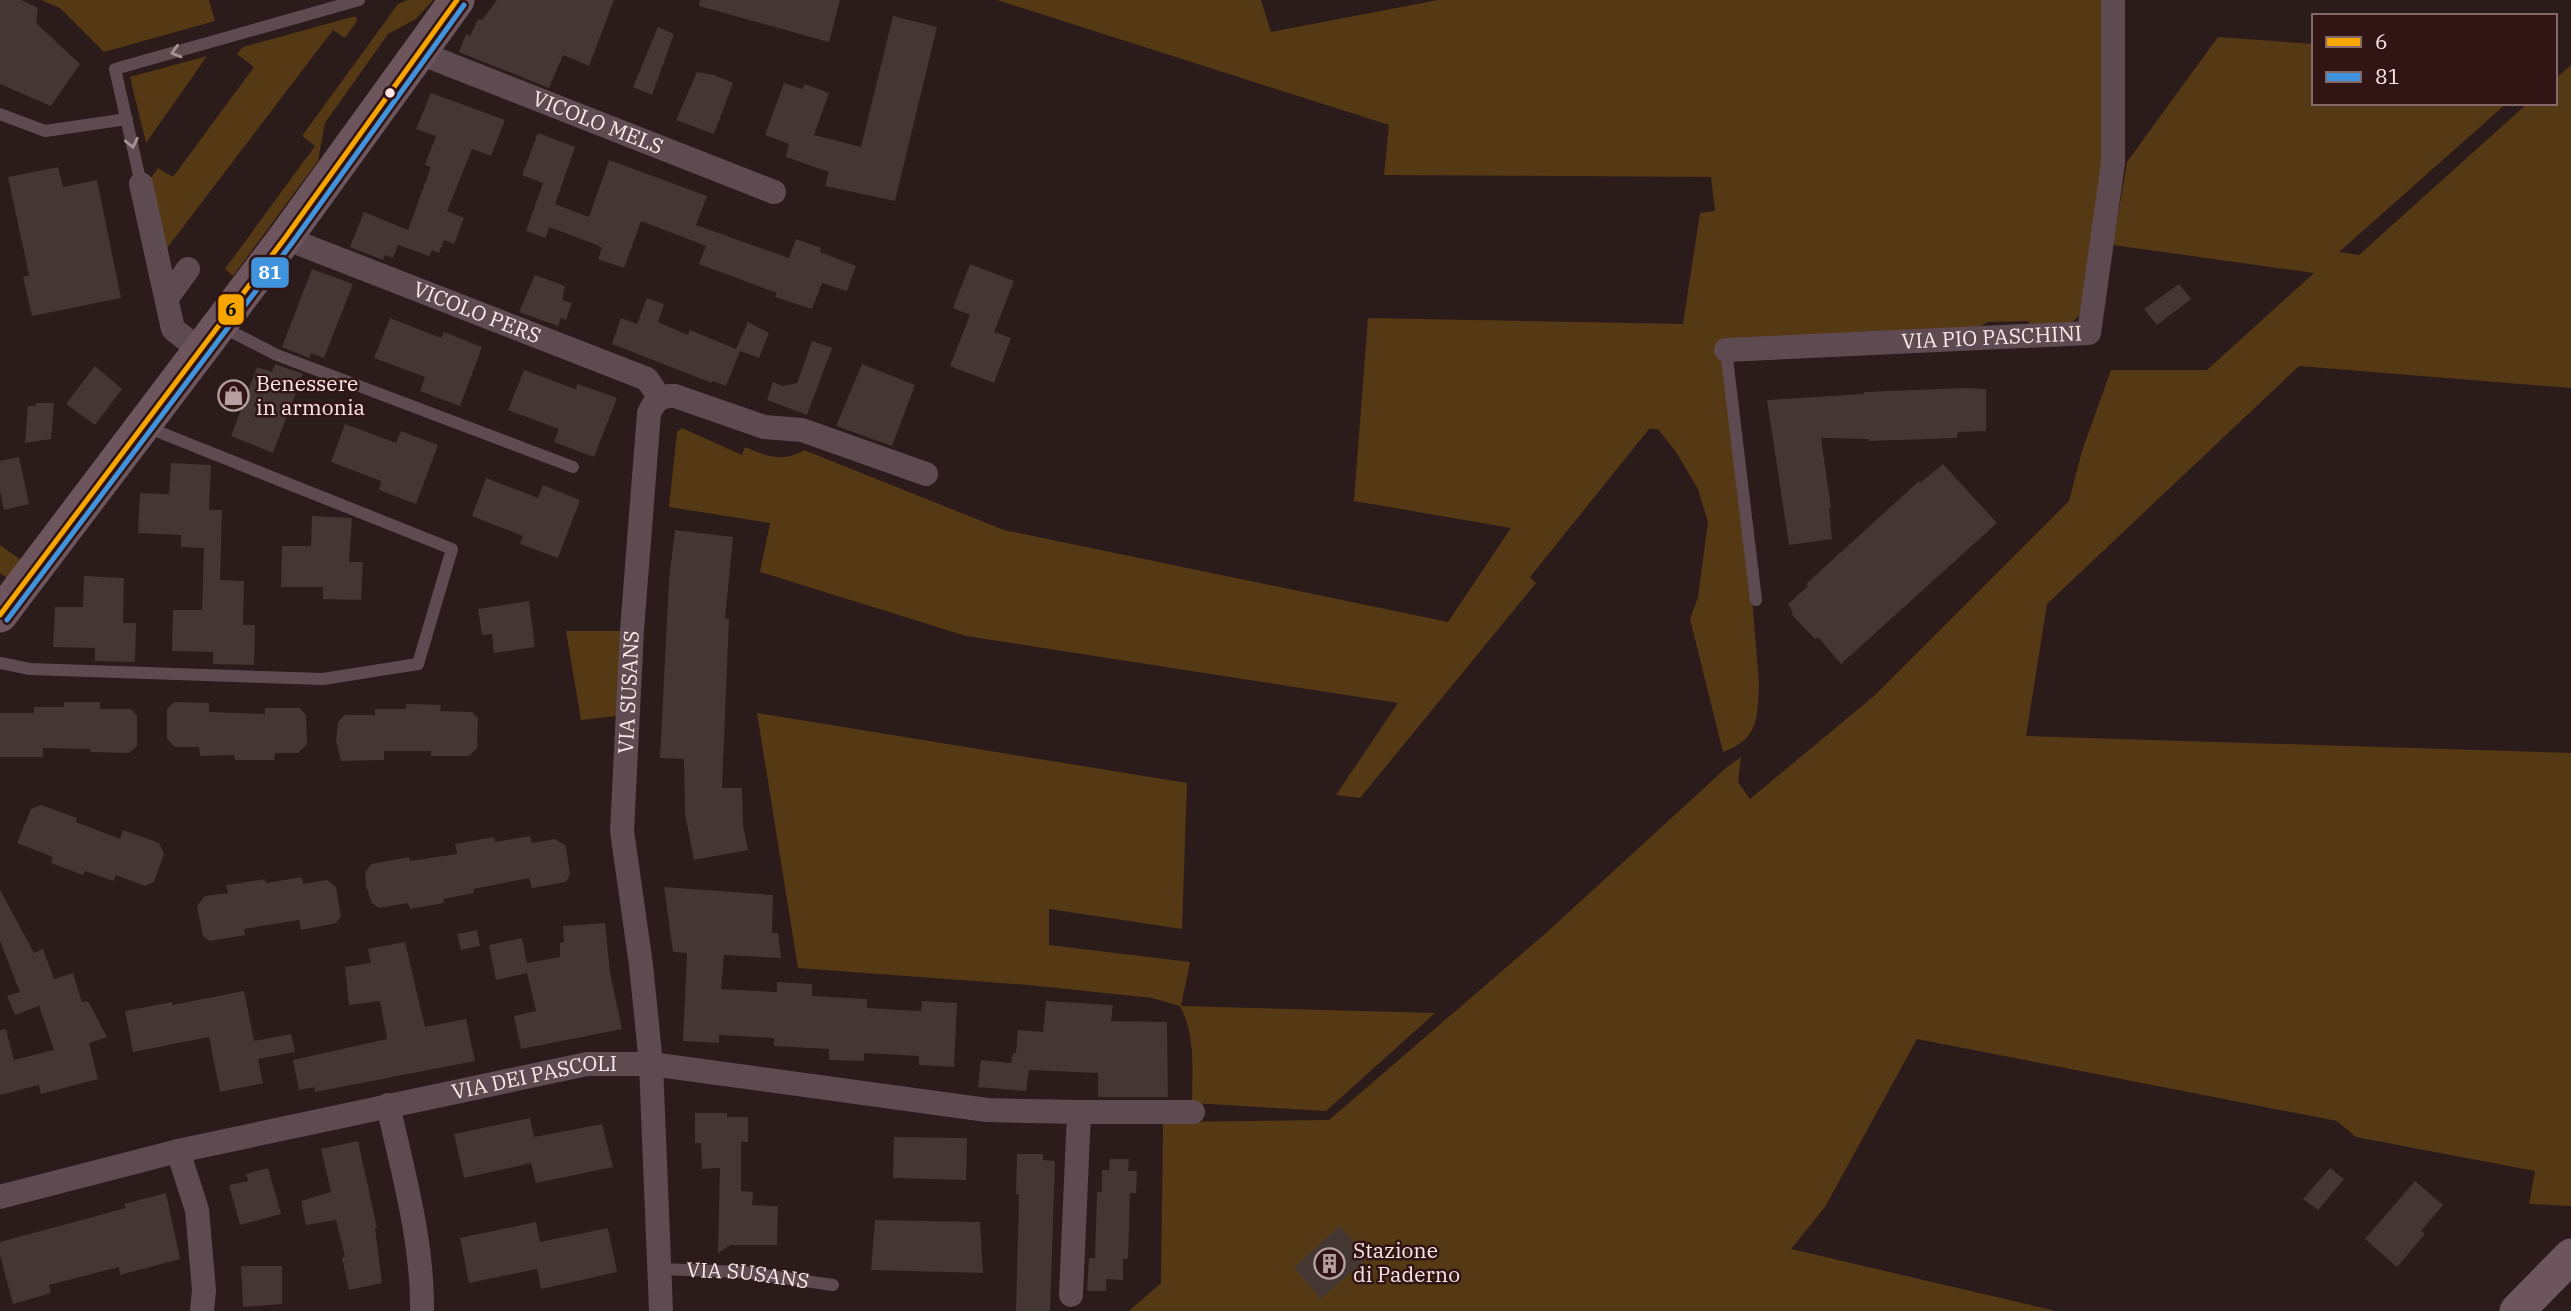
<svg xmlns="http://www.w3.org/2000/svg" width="2571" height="1311" font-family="'IBM Plex Serif',serif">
<rect width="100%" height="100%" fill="#2b1b1b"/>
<g fill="#553914">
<path d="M41 0H209L215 21 104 52 60 8Z"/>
<path d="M408 0H433L416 19 388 34 325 123 318 161 233 276 225 269 315 146 302 136 398 4Z"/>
<path d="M997 0H1261L1271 32 1438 0H2105V164L2086 306C2070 330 2062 327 2035 331L2028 321 1988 322 1971 331 1731 341 1759 683C1757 718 1760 738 1723 752L1690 619 1698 597 1708 522 1698 489 1676 452 1658 429H1649L1530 577 1536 583 1360 798 1336 795 1398 703 966 636 760 572 770 523 669 507 677 432 682 428 742 455 745 447C766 456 783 463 804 450L1004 530 1448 622 1511 528 1354 501 1368 318 1683 324 1700 213 1715 211 1711 177 1384 175 1389 125Z"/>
<path d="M352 17H356L357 21 345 38 333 30 164 252 148 182 158 168 173 177 254 67 237 54 243 47Z"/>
<path d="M2218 37 2314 44V103H2507L2339 252 2359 255 2528 103H2555V79L2571 65V388L2299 366 2047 604 2026 736 2571 753V1206L2529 1204 2535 1171 2356 1137 2337 1121 1917 1039 1825 1207 1791 1249 2056 1311H1129L1161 1283 1163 1122 1329 1120 1546 933 1727 767 1741 757 1738 782 1750 799 1874 696 2069 501 2082 451 2111 370H2207L2314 273 2113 245 2127 162Z"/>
<path d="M207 56 146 143 130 77Z"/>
<path d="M0 545 21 560 7 578 0 573Z"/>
<path d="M566 631H623L617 716 581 720Z"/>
<path d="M757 713 1187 783 1182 929 1049 909V945L1190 962 1181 1006 1435 1013 1326 1111 1192 1103C1192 1070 1196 1036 1180 1006L1152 998 1029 985 798 968Z"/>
</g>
<g fill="#433633">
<path d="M0 0H21L38 8 36 23 80 64 51 106 0 84Z"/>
<path d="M497 0H614L589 66 563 55 549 88 459 52 466 34 470 36 478 19 482 20Z"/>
<path d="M700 0H840L829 42 699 6Z"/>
<path d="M893 16 937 27 895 201 825 186 829 172 786 157 789 144 765 135 784 83 802 89 805 84 829 93 814 135 861 147Z"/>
<path d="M658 27 674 34 652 95 633 87Z"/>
<path d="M697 72 714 75 733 83 714 134 676 120Z"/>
<path d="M431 93 505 120 491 156 472 149 447 211 464 218 454 244 444 240 439 253 432 250 429 256 398 245 393 258 385 255 383 260 350 247 364 212 408 230 431 167 425 165 436 136 416 129Z"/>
<path d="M538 133 575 147 555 204 589 217 609 160 707 196 696 225 789 258 796 239 821 248 820 252 856 266 847 291 822 283 812 309 775 297 777 293 699 264 706 246 641 221 624 268 598 259 602 248 597 245 549 227 546 238 526 231 543 183 522 175Z"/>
<path d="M58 167 63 187 97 180 121 298 32 316 23 277 29 275 8 177Z"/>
<path d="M970 264 1014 281 994 332 1011 338 994 383 950 366 970 315 953 308Z"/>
<path d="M312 269 353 284 324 358 311 353 309 358 282 347Z"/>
<path d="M535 275 565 286 562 300 572 303 566 320 561 318 558 326 519 312Z"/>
<path d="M2179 284 2191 299 2157 325 2144 309Z"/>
<path d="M647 298 664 304 658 322 688 335 690 330 736 349 748 322 769 333 759 358 740 351 726 386 713 381 712 383 612 344 621 318 637 324Z"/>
<path d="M390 318 441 338 444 332 482 347 460 406 420 391 425 377 374 358Z"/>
<path d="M812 341 832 348 807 415 767 400 773 382 782 386 797 383Z"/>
<path d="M275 364 303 374 273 453 231 436 257 367 272 372Z"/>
<path d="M862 364 915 385 892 446 836 426Z"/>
<path d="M95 366 122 389 95 425 66 404Z"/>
<path d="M524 370 575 389 578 384 617 398 594 457 554 442 559 429 508 410Z"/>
<path d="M1963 388 1986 389V431L1958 432 1957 438 1869 441V439L1821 438 1831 508H1829L1832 539 1789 545 1767 400 1864 394V392Z"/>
<path d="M36 403H54L51 439 25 443 28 406H36Z"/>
<path d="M345 424 396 443 401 431 438 445 416 504 379 490 381 481 331 462Z"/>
<path d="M19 457 29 504 4 510 0 491V461Z"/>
<path d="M171 463 211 465 209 510H222L220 580 244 581 243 625H255L254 665 213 664V652L172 651 173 610H202L204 548 181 547V535L138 533 140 493 169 494Z"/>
<path d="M1943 464 1997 523 1841 664 1818 637 1815 639 1792 615 1793 613 1788 604 1808 586 1806 584 1919 481 1920 483Z"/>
<path d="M486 478 538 498 543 485 580 500 558 558 520 544 523 536 472 516Z"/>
<path d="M312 516 352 518 349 562H363L361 600 323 599V587H281L282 546H311Z"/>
<path d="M675 530 733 537 725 619H729L722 788H742L743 825 748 850 694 860 685 814 684 759 660 758 669 580Z"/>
<path d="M84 576 124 578 123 623H136L135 662 95 661V648L53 647 55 607H83Z"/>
<path d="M529 601 535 647 494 653 492 634 482 635 478 609Z"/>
<path d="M64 702H100V709H131L137 716V746L129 753 90 752V749L43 748V757H0V713H34V707H64Z"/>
<path d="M174 702 209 703V712L265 714V708H300L306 715 307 744 298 753H275L274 760H235L234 755 200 756 199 747H175L167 739V709Z"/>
<path d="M406 704 441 705 440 711 472 712 478 718 477 748 469 756H431V751H384V760L341 761 336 741 338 722 345 715H375V709H406Z"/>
<path d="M41 805 77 818 76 822 120 839 123 830 159 843 164 854 154 882 145 886 116 875 113 881 85 871 83 875 51 863 53 857 17 843 31 809Z"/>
<path d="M530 836 532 843 555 839 566 846 570 875 566 882 532 888 529 878 473 889 474 893 443 899 444 903 410 909 408 903 379 908 372 903 366 886 365 873 371 864 409 857 410 861 457 854 455 844 494 837 495 842Z"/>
<path d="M302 877 303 884 327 880 336 887 341 916 336 923 301 930 299 920 244 929 245 935 210 941 203 936 197 906 205 896 228 893 226 885 265 879 266 883Z"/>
<path d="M664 887 773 895 772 933H778L781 958 724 955 721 989 777 992V982L812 984V996L867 999V1008L921 1011 922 1001 957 1003 954 1067 919 1065V1056L864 1053V1061L829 1060V1049L774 1046V1038L719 1035V1043L683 1041 687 953 673 952Z"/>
<path d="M0 890 34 953 43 949 54 979 73 973 82 1002 88 1001 107 1037 89 1043 98 1079 41 1094 39 1085 0 1095V1030L6 1029 14 1060 54 1050 39 1006 15 1015 7 996 20 992 0 941Z"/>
<path d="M605 923 610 973 622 1029 521 1049 514 1016 536 1011 527 973 496 980 489 945 522 938 527 963 560 957V943L564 942 563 926Z"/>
<path d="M477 930 480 946 461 950 457 934Z"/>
<path d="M405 942 425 1027 466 1019 475 1061 315 1092 314 1087 299 1090 293 1060 387 1039 380 1001 349 1005 345 967 371 963 368 949Z"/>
<path d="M244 991 254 1041 291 1034 295 1052 258 1059 263 1083 220 1092 209 1037 133 1052 125 1011 172 1002V1005Z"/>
<path d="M1046 1001 1113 1005 1111 1021 1167 1022 1168 1097H1098V1073L1029 1070 1026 1091 978 1087 981 1060 1011 1063 1013 1053H1016L1018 1030 1043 1032Z"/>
<path d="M695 1113H727V1117H748V1142H741V1191L753 1192 752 1205 778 1206 777 1245H730L718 1253 720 1168 702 1169 701 1143H695Z"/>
<path d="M530 1118 534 1137 602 1124 613 1167 536 1183 531 1163 464 1178 454 1134Z"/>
<path d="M894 1137 967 1138 966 1180 893 1178Z"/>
<path d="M358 1141 377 1228H375L382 1283 349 1290 342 1258 345 1257 336 1220 306 1225 301 1201 331 1192 321 1149Z"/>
<path d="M1017 1154H1043V1160L1055 1161 1050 1311H1016L1019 1194H1016Z"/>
<path d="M1110 1159H1129L1128 1171H1137L1136 1193H1130L1128 1259H1123V1280L1106 1279V1291H1087L1089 1258H1095L1097 1192H1102V1170H1109Z"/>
<path d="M268 1168 281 1214 240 1225 229 1185 248 1181 246 1174Z"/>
<path d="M2330 1168 2344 1179 2318 1210 2303 1199Z"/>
<path d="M2415 1181 2443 1205 2421 1231 2425 1234 2397 1267 2365 1239Z"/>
<path d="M166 1193 180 1259 120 1275 119 1267 49 1285 51 1293 13 1304 0 1255V1242L126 1208 124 1204Z"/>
<path d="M875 1220 980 1222 983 1273 871 1270Z"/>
<path d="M536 1222 540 1242 608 1228 617 1272 541 1289 537 1269 469 1283 460 1238Z"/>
<path d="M1340 1226 1367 1258 1321 1299 1294 1267Z"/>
<path d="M241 1266H282V1304L243 1307Z"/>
</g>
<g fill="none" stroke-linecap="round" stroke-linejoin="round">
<g stroke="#5d4b51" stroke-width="12">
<path d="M0 114 45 131 127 119"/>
<path d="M141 184 115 69 359 0"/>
<path d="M220 326 277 355 573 467"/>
<path d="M1726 350 1756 600"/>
<path d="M0 663 30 669 323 679 418 664 452 549 144 426"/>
<path id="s1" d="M660 1269 744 1272 833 1285"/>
</g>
<g stroke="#5d4b51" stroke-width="24">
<path id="s2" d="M420 53 774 192"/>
<path d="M141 184 173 329 201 351"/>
<path id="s3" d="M285 238 647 379 660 398"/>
<path d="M167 298 188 269"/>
<path id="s4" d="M1726 350 2089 333 2113 163V0"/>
<path d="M388 1105C403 1172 423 1242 422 1311"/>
<path d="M1079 1112H1193"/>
<path d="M178 1151 197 1210 204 1290 202 1311"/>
<path id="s5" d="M0 1197 178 1151 587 1064H651L987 1110 1079 1112 1071 1295"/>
<path id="s6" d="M661 1311 651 1064 641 965 622 831 632 630 649 413C655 400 661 395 675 396L764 427 802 430 926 474"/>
</g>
<g stroke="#6c555d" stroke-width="35">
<path d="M0 615 285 238 457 0"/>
<path d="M2517 1311 2571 1256"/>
</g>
<defs>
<path id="bus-1" d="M0 615 285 238 457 0"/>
<path id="bus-2" d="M7 620 292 243 464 5"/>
</defs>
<use href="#bus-1" stroke="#311515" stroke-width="10"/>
<use href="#bus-2" stroke="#311515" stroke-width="10"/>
<use href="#bus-1" stroke="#f7a600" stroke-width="5"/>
<use href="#bus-2" stroke="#4094de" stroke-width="5"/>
</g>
<defs><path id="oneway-chevron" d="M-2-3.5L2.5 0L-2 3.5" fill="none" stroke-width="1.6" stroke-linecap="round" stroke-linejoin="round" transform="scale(1.75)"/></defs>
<g stroke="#a59294">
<use href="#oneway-chevron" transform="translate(176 52) rotate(164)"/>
<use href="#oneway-chevron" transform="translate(132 143) rotate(78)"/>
</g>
<defs>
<symbol id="shop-ring" viewBox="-11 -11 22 22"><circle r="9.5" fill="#311515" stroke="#b4a0a0" stroke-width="1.5"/><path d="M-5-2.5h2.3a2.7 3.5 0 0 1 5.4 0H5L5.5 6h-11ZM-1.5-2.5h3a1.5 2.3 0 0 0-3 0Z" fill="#b4a0a0"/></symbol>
<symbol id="building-ring" viewBox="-11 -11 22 22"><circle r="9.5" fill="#311515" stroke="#b4a0a0" stroke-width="1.5"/><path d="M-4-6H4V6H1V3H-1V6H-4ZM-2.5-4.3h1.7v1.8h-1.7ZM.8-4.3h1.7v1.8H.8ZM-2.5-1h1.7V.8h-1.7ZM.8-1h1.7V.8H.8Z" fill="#b4a0a0"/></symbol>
</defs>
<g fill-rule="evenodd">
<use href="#shop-ring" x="216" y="378" width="35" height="35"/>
<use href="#building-ring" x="1312" y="1246" width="35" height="35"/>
</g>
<circle fill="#fde8e7" stroke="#311515" stroke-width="2.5" cx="390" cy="93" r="6"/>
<g text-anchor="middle" stroke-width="5" stroke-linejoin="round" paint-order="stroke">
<g font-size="21" fill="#fde8e7" stroke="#311515">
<text dy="7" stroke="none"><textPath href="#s2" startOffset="191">VICOLO MELS</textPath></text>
<text dy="7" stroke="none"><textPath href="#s3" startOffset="206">VICOLO PERS</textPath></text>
<text dy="7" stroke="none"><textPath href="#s4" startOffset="266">VIA PIO PASCHINI</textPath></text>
<text dy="7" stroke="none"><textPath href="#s6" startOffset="621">VIA SUSANS</textPath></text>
<text dy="7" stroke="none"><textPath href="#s5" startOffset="548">VIA DEI PASCOLI</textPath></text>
<text dy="7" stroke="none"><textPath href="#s1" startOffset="88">VIA SUSANS</textPath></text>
</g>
<g font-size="21" fill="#fde8e7" stroke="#311515" text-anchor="start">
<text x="256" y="391">Benessere<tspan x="256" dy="24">in armonia</tspan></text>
<text x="1353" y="1258">Stazione<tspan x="1353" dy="24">di Paderno</tspan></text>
</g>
</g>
<g stroke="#311515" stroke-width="2.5">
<rect x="250" y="256" width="40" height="33" rx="7" fill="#4094de"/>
<rect x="217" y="293" width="28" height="33" rx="7" fill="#f7a600"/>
</g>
<g font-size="19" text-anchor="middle" font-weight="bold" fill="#fff">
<text x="270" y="279">81</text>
</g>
<g font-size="19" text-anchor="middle" font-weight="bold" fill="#111">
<text x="231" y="316">6</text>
</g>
<rect x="2312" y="14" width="245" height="91" fill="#311515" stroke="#836969" stroke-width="2"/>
<rect x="2326" y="37" width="35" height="10" fill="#f7a600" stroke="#836969" stroke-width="2"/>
<text x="2375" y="49" font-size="21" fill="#fde8e7">6</text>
<rect x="2326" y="72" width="35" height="10" fill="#4094de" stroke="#836969" stroke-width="2"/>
<text x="2375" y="84" font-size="21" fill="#fde8e7">81</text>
</svg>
